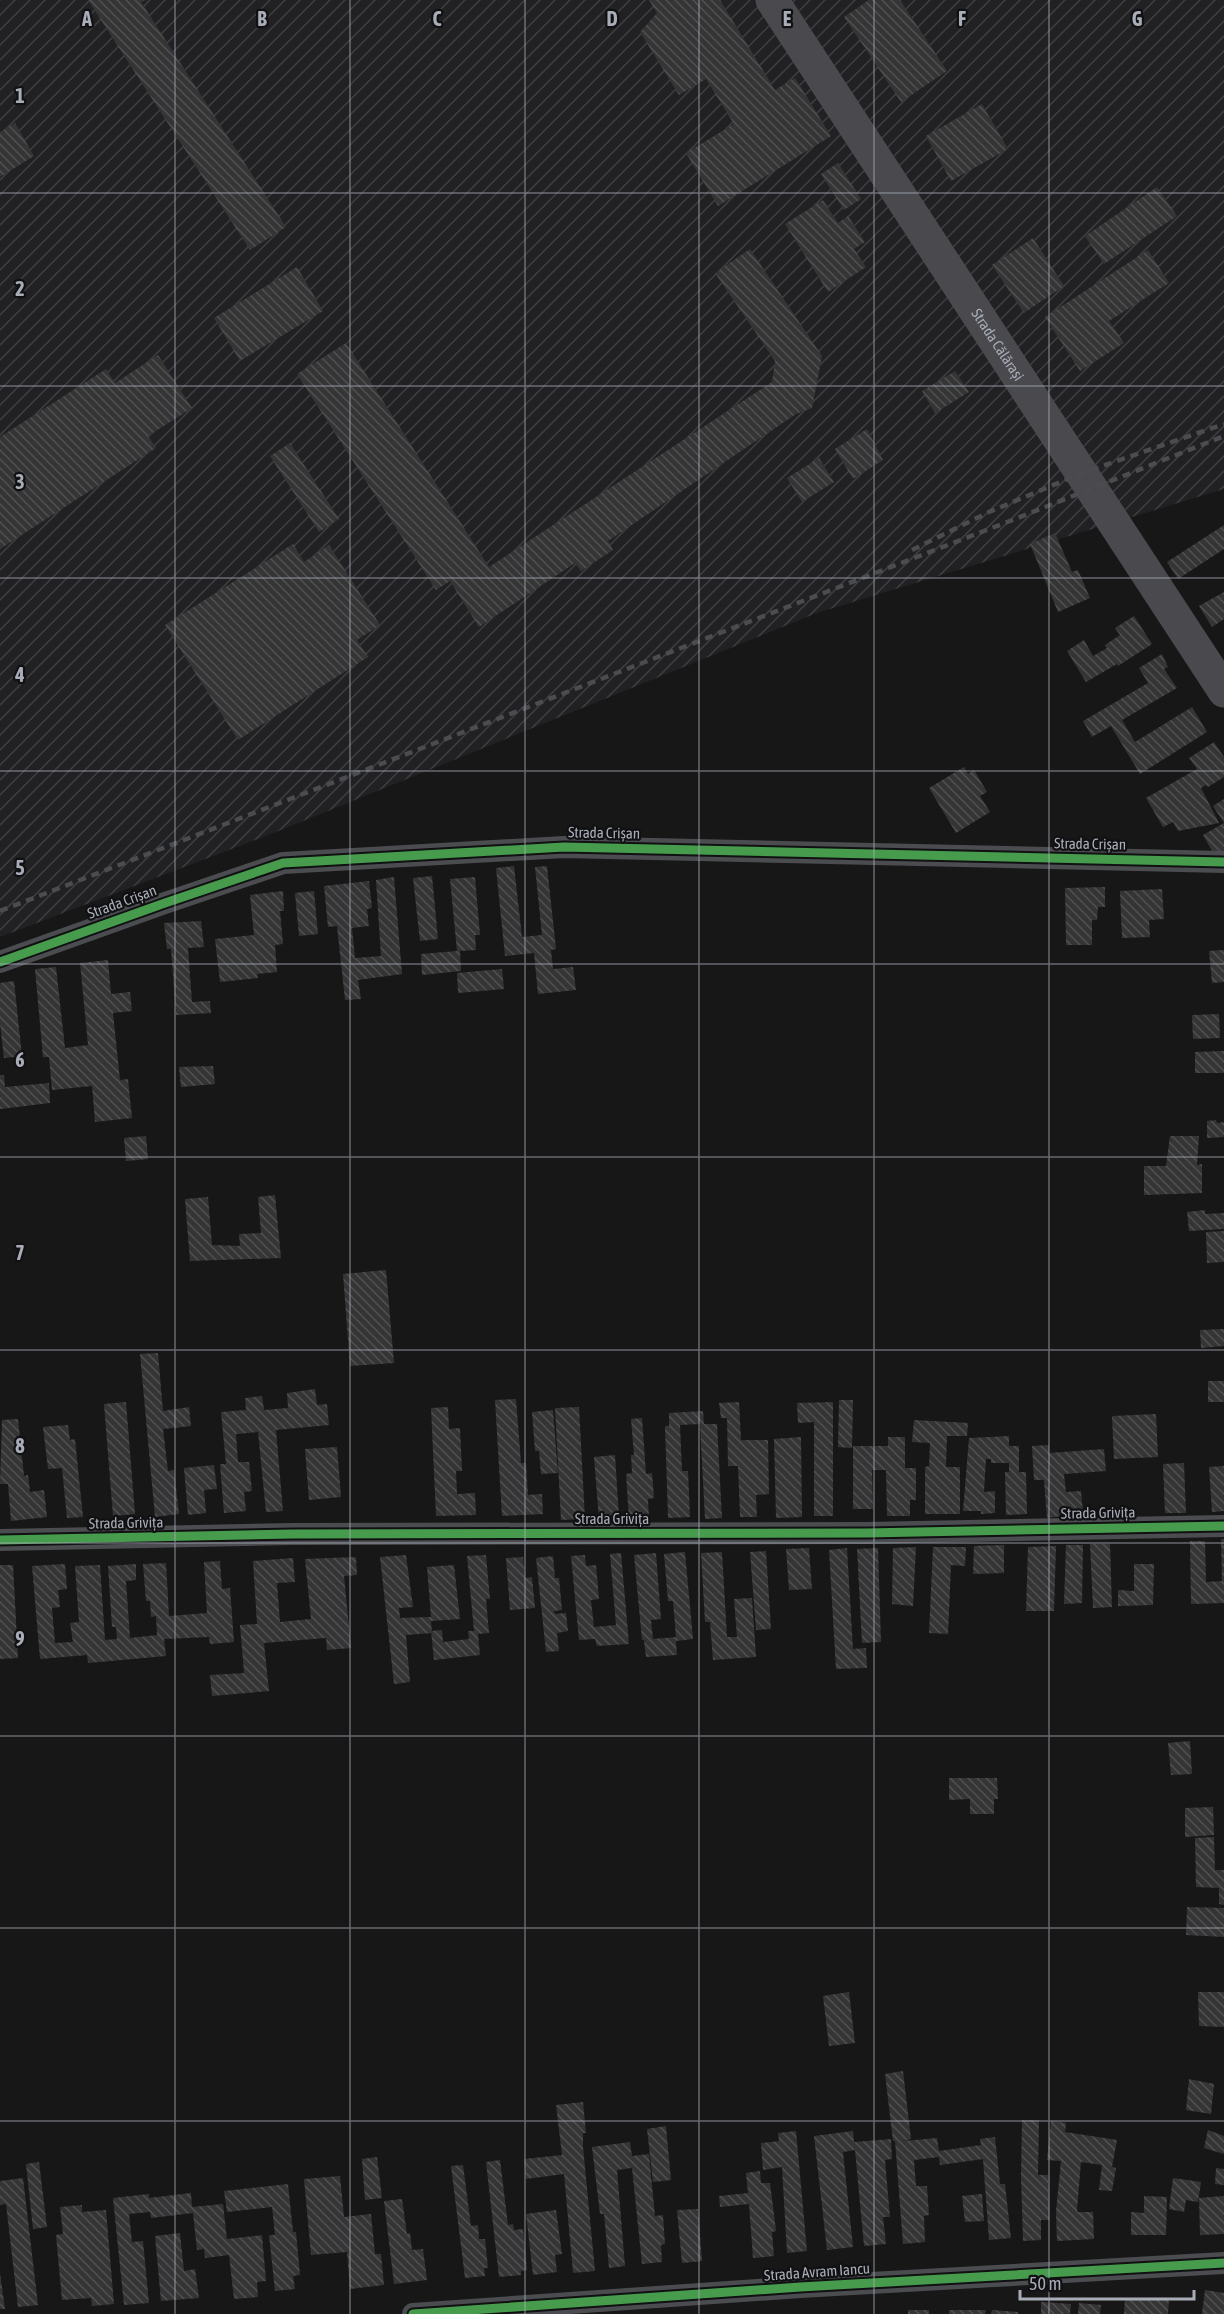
<svg xmlns="http://www.w3.org/2000/svg" width="1224" height="2314" font-family="'Asap Condensed',sans-serif">
<defs>
<pattern id="industrial-furrows" width="10" height="10" patternUnits="userSpaceOnUse" patternTransform="scale(1.5)"><rect width="10" height="10" fill="#212123"/><path d="M-1 1l2-2M0 10L10 0M9 11l2-2" fill="none" stroke="#3e3f41"/></pattern>
<pattern id="building-back-hatch" width="6" height="6" patternUnits="userSpaceOnUse" patternTransform="scale(1.5)"><rect width="6" height="6" fill="#353536"/><path d="M-1 5l2 2M0 0l6 6M5-1l2 2" fill="none" stroke="#4f5051"/></pattern>
</defs>
<rect width="100%" height="100%" fill="#171717"/>
<path fill="url(#industrial-furrows)" d="M0 0H1224V489L817 613 271 834 0 937Z"/>
<g fill="url(#building-back-hatch)">
<path d="M88 0H145L141 2 286 227 250 250Z"/>
<path d="M649 0H720L775 90 795 78 831 136 718 206 686 153 734 124 706 79 679 95 640 32 657 13Z"/>
<path d="M869 0H900L947 71 901 102 844 17Z"/>
<path d="M982 104 1008 149 951 181 926 136Z"/>
<path d="M15 123 34 156 0 177V132Z"/>
<path d="M838 163 861 199 844 210 821 174Z"/>
<path d="M1157 187 1177 216 1104 264 1085 236Z"/>
<path d="M823 200 838 223 848 216 865 242 854 249 866 267 828 292 785 224Z"/>
<path d="M1033 238 1064 286 1024 313 992 265Z"/>
<path d="M750 249 822 356 812 408 796 414 608 541 613 550 581 571 575 563 479 627 450 581 436 590 297 374 346 343 489 567 772 382 775 361 715 273Z"/>
<path d="M1148 250 1169 283 1109 321 1124 343 1080 371 1045 317Z"/>
<path d="M297 267 323 311 240 361 214 318Z"/>
<path d="M158 355 192 408 148 436 156 448 0 549V437L106 369 115 383Z"/>
<path d="M955 371 969 392 935 413 922 391Z"/>
<path d="M867 429 883 460 853 479 835 449Z"/>
<path d="M290 443 339 519 319 532 270 456Z"/>
<path d="M819 458 834 482 802 502 787 478Z"/>
<path d="M1224 525V549L1178 579 1167 562Z"/>
<path d="M1055 533 1072 572 1078 570 1090 598 1058 612 1030 544Z"/>
<path d="M293 544 304 562 329 545 380 625 357 640 368 657 238 740 165 625Z"/>
<path d="M1224 592V619L1212 627 1199 606Z"/>
<path d="M1134 616 1152 644 1118 666 1117 664 1086 682 1067 651 1084 640 1093 656 1107 648 1105 645 1120 635 1115 628Z"/>
<path d="M1162 654 1168 667 1164 669 1177 688 1122 720 1135 742 1192 707 1207 732 1140 774 1111 726 1092 737 1083 721 1148 683 1139 668Z"/>
<path d="M1214 742 1224 757V777L1208 787 1206 785 1201 788 1219 823 1178 831 1173 822 1163 827 1146 798 1197 769 1189 758Z"/>
<path d="M964 767 968 774 974 770 987 792 980 796 990 812 956 833 929 788Z"/>
<path d="M1224 799V852L1212 851 1203 835 1224 823 1213 806Z"/>
<path d="M514 866 522 937 542 935 535 867 547 866 556 949 551 950 553 969 573 967 576 990 538 994 534 953 505 956 496 868Z"/>
<path d="M432 876 438 939 420 941 413 878Z"/>
<path d="M394 877 402 974 358 980 361 999 345 1000 337 926 328 927 324 886 369 881 372 908 367 909 369 926 352 928 355 958 381 956 376 880Z"/>
<path d="M475 877 480 935H475L476 950 460 951 461 971 422 975 421 954 457 951 450 879Z"/>
<path d="M1105 887V907H1098L1097 920H1092V945H1066L1065 888Z"/>
<path d="M1162 889 1164 919 1149 920 1150 937 1122 938 1120 891Z"/>
<path d="M283 891 284 911H280L283 944 275 945 277 972 257 974 258 978 220 982 215 939 254 935 250 895Z"/>
<path d="M314 891 318 934 299 936 295 893Z"/>
<path d="M201 921 204 947 188 948 192 1002 210 1001 211 1013 176 1015 171 949H167L164 923Z"/>
<path d="M1224 950V982L1212 983 1209 951Z"/>
<path d="M108 960 111 994 130 992 132 1011 113 1013 120 1080 128 1079 132 1118 95 1122 92 1086 52 1090 49 1057H43L35 969 56 967 65 1048 88 1045 80 963Z"/>
<path d="M502 969 504 989 458 993 457 973Z"/>
<path d="M14 981 22 1056 4 1058 0 1024V983Z"/>
<path d="M1219 1014 1220 1038 1193 1039 1192 1015Z"/>
<path d="M1224 1051V1073H1195V1052Z"/>
<path d="M213 1066 215 1084 181 1087 179 1067Z"/>
<path d="M0 1075H4L5 1087 49 1083 50 1103 0 1109Z"/>
<path d="M1216 1120 1217 1123 1224 1122V1137L1207 1138V1121Z"/>
<path d="M146 1136 148 1159 126 1161 124 1138Z"/>
<path d="M1170 1136H1199L1197 1165 1202 1164V1193L1144 1195V1166H1166Z"/>
<path d="M275 1195 281 1258 190 1261 185 1199 208 1197 212 1245 240 1246 239 1234 261 1233 258 1197Z"/>
<path d="M1205 1210V1214L1224 1213V1229L1189 1231 1187 1212Z"/>
<path d="M1224 1231V1262L1207 1263 1206 1232Z"/>
<path d="M386 1270 394 1363 350 1366 343 1274Z"/>
<path d="M1224 1329V1346L1201 1348 1200 1330Z"/>
<path d="M158 1353 163 1411 189 1407 191 1426 163 1429 168 1471 174 1470 179 1514 155 1517 140 1354Z"/>
<rect x="1208" y="1381" width="16" height="21"/>
<path d="M315 1389 317 1405 327 1404 329 1425 276 1430 283 1511 266 1512 258 1432 236 1434 238 1462H249L252 1491 244 1492 246 1511 224 1513 220 1464H226L221 1412 246 1410 245 1398 262 1396 264 1410 288 1408 287 1393Z"/>
<path d="M516 1399 521 1463H526L528 1495 542 1494 543 1514 502 1516 495 1400Z"/>
<path d="M839 1400H853L852 1448 838 1447Z"/>
<path d="M126 1402 135 1514 113 1516 104 1404Z"/>
<path d="M739 1402 741 1440H768L769 1494 756 1495 757 1517H740L738 1466H728L727 1418H721L719 1403Z"/>
<path d="M833 1402V1516H814V1422L798 1423 797 1403Z"/>
<path d="M448 1407 449 1429 460 1428 462 1471H456L457 1494 475 1493 476 1515 436 1516 431 1408Z"/>
<path d="M579 1407 585 1519 561 1520 555 1408Z"/>
<path d="M553 1410 558 1473 541 1474 539 1451H535L532 1412Z"/>
<path d="M703 1411 704 1424H717L722 1518 705 1519 700 1424 680 1425 682 1471H688L690 1517 668 1518 665 1426H669V1413Z"/>
<path d="M1156 1414 1158 1457 1114 1459 1112 1416Z"/>
<path d="M642 1418 646 1474 652 1473 654 1498 648 1499 649 1518 629 1519 626 1474 632 1473 631 1455H634L631 1419Z"/>
<path d="M18 1419 24 1476 28 1475 30 1492 44 1490 47 1517 11 1521 8 1484H0L2 1420Z"/>
<path d="M914 1420 968 1423 967 1436H947L946 1467H960V1514H925V1467L929 1466 930 1443 912 1442Z"/>
<path d="M68 1425 70 1440 75 1439 83 1517 67 1518 62 1468 48 1469 43 1427Z"/>
<path d="M1009 1436V1446H1019V1472H1026L1027 1514 1006 1515 1005 1472H1009V1463H991V1459H986L984 1492 995 1491V1513L981 1514V1511H963L969 1438Z"/>
<path d="M801 1437 802 1517 776 1518 774 1439Z"/>
<path d="M888 1437H905V1468H916V1500H910V1516H887L886 1470H872L873 1509H853V1446H888Z"/>
<path d="M1049 1445V1453L1104 1449 1106 1471 1064 1474 1066 1492 1081 1491 1083 1513 1047 1518 1044 1480H1034L1032 1446Z"/>
<path d="M337 1447 341 1497 309 1500 305 1449Z"/>
<path d="M615 1455 619 1517 599 1519 594 1457Z"/>
<path d="M1184 1463 1186 1513H1165L1163 1464Z"/>
<path d="M214 1465 217 1489 204 1490 206 1513 188 1515 184 1468Z"/>
<path d="M1224 1466V1511L1212 1512 1209 1467Z"/>
<path d="M1221 1539H1224V1603L1191 1604 1190 1541H1205L1206 1582 1222 1581Z"/>
<path d="M1090 1544H1110L1112 1607 1093 1608Z"/>
<path d="M1004 1545V1573L973 1574 974 1546Z"/>
<path d="M1066 1545H1083L1082 1603 1064 1604Z"/>
<path d="M1056 1546 1054 1611H1026L1028 1547Z"/>
<path d="M916 1547 913 1606 892 1604 893 1548Z"/>
<path d="M933 1547H966L965 1566 951 1565 948 1634 929 1633Z"/>
<path d="M809 1548 812 1589 789 1590 786 1549Z"/>
<path d="M847 1548 853 1649 866 1648 867 1668 836 1669 829 1550Z"/>
<path d="M878 1548 881 1642 862 1643 857 1549Z"/>
<path d="M766 1551 771 1629 756 1630 750 1552Z"/>
<path d="M685 1552 693 1639 676 1641 677 1655 646 1657 644 1640H642L634 1555 656 1553 661 1619 651 1620 653 1639 676 1637 673 1601H668L664 1554Z"/>
<path d="M722 1552 727 1637H737L734 1599 752 1598 756 1657 713 1660 710 1622H705L701 1553Z"/>
<path d="M621 1553 629 1644 597 1646 595 1639 579 1640 571 1556 585 1555 586 1566 596 1565 599 1599 591 1600 594 1627 616 1625 610 1554Z"/>
<path d="M406 1555 413 1607 399 1608 400 1618 431 1617 427 1567 454 1565 460 1619 431 1621 432 1633 406 1635 410 1682 394 1684 380 1557Z"/>
<path d="M486 1555 490 1599H486L489 1633 478 1634 480 1655 434 1660 431 1631 442 1630 443 1642 469 1639 468 1631H474L467 1556Z"/>
<path d="M553 1556 555 1578H559L562 1610 554 1611 555 1614 566 1613 568 1631 557 1633 559 1651 546 1652 536 1558Z"/>
<path d="M356 1557 357 1575 344 1576 351 1648 327 1650 326 1638 264 1643 269 1691 212 1696 210 1675 244 1673 240 1625 257 1624 253 1561 293 1558 295 1582 277 1583 280 1622 311 1619 305 1559Z"/>
<path d="M523 1557 525 1578 532 1577 535 1608 510 1610 506 1558Z"/>
<path d="M220 1561 222 1589 230 1588 234 1642 210 1644 209 1637 164 1639 166 1656 88 1663 87 1655 40 1659 32 1566 65 1564 67 1589 58 1590 60 1607 52 1608 55 1643 73 1642 70 1623 79 1622 75 1566 100 1565 105 1640 117 1639 116 1627H112L108 1566 136 1564V1580L126 1581 130 1638 157 1635 156 1616 151 1617 150 1601H146L143 1564 166 1563 169 1616 207 1613 204 1562Z"/>
<path d="M1134 1564H1154L1153 1605 1118 1606V1590L1134 1591Z"/>
<path d="M0 1565H13L18 1658 0 1659Z"/>
<path d="M1190 1741 1192 1774 1171 1775 1168 1743Z"/>
<path d="M949 1778H997L998 1799H994V1814H970V1799L949 1800Z"/>
<path d="M1213 1807 1214 1835 1185 1837V1808Z"/>
<path d="M1214 1837 1215 1870H1224V1905L1219 1904V1888L1196 1887 1195 1838Z"/>
<path d="M1187 1907 1224 1908V1937L1186 1935Z"/>
<path d="M849 1992 855 2043 829 2046 823 1996Z"/>
<path d="M1198 1992H1224V2027L1199 2026Z"/>
<path d="M903 2071 911 2139 903 2141 937 2138 939 2151 981 2145 980 2139 995 2137 1000 2184H1005L1011 2238 989 2240 983 2159 940 2165 939 2157 914 2160 916 2186H927L929 2215 924 2216 925 2242 903 2244 895 2141H893L885 2074Z"/>
<path d="M1189 2079 1214 2084 1211 2114 1186 2110Z"/>
<path d="M583 2102 586 2133H583V2147L595 2271 573 2273 564 2174 526 2179 524 2159 562 2155 556 2105Z"/>
<path d="M1022 2120H1039L1038 2175H1048L1049 2220H1041V2240L1023 2241 1021 2175Z"/>
<path d="M1051 2121 1066 2123 1065 2132 1117 2140 1112 2167 1116 2168 1112 2191 1099 2190 1102 2165 1081 2162 1077 2210 1078 2212H1093L1094 2239 1057 2241 1056 2211 1061 2161 1047 2160Z"/>
<path d="M666 2126 671 2180 653 2182 647 2129Z"/>
<path d="M1208 2130 1224 2136V2154L1204 2148Z"/>
<path d="M796 2131 807 2251 787 2253 782 2167 763 2170 761 2143 779 2141 778 2133Z"/>
<path d="M853 2131 854 2142 891 2139 892 2159 885 2160 890 2217H883L886 2244 864 2246 855 2150 843 2152 853 2247 827 2250 814 2136Z"/>
<path d="M630 2142 632 2156 649 2154 655 2216 663 2215 665 2244 661 2245 662 2262 642 2264 632 2168 617 2170 625 2266 609 2268 604 2214H600L592 2147Z"/>
<path d="M377 2157 382 2198 365 2200 362 2159Z"/>
<path d="M500 2160 508 2225 513 2224 514 2230 523 2229 527 2270 521 2271V2275L499 2277 486 2162Z"/>
<path d="M39 2162 47 2227 33 2229 26 2164Z"/>
<path d="M463 2165 471 2226 478 2225 479 2239H485L488 2268H484L485 2276 465 2278 451 2166Z"/>
<path d="M1216 2168 1224 2169V2185L1215 2184Z"/>
<path d="M760 2171 761 2183H770L776 2231 772 2232 774 2256 753 2258 749 2204 720 2207 719 2196 748 2193 746 2173Z"/>
<path d="M340 2176 344 2217 371 2214 375 2254H381L384 2285 350 2289 347 2252 311 2255 304 2179Z"/>
<path d="M23 2178 38 2305 18 2307 6 2204 0 2205V2181Z"/>
<path d="M1173 2178 1201 2182 1198 2202 1186 2200 1184 2212 1169 2209Z"/>
<path d="M288 2184 293 2232H296L300 2275 293 2276 295 2289 275 2291 269 2235H275L272 2207 227 2212 224 2191Z"/>
<path d="M191 2193 192 2207 223 2204 227 2239 262 2235 266 2281 257 2282 258 2297 234 2299 229 2255 205 2258 204 2249 197 2250 193 2213 151 2218 150 2212 129 2214 132 2242 143 2241 149 2303 124 2305 113 2198 149 2194V2198Z"/>
<path d="M982 2194 984 2221 965 2222 962 2196Z"/>
<path d="M1144 2196 1167 2197 1166 2235H1131V2212L1144 2213Z"/>
<path d="M1224 2196V2234L1200 2235 1199 2198Z"/>
<path d="M402 2199 407 2234 410 2233 412 2250 423 2249 427 2280 394 2284 384 2201Z"/>
<path d="M82 2205V2212L106 2210 114 2304 92 2306 91 2298 62 2300 56 2235 63 2234 60 2207Z"/>
<path d="M698 2209 702 2261 682 2263 677 2210Z"/>
<path d="M556 2210 562 2254 555 2255 557 2272 533 2275 526 2214Z"/>
<path d="M180 2233 184 2271 195 2269 199 2298 161 2301 155 2236Z"/>
<path d="M0 2273 5 2309H0Z"/>
<path d="M1205 2290 1224 2293V2314H1202Z"/>
<path d="M1125 2299H1169L1168 2314H1124Z"/>
<path d="M1041 2302 1071 2304 1070 2314H1041Z"/>
<path d="M1079 2303 1101 2305 1100 2314H1078Z"/>
<rect x="908" y="2310" width="21" height="4"/>
<path d="M949 2310H986L985 2314H949Z"/>
<path d="M992 2310 1018 2312V2314H991Z"/>
</g>
<g fill="none" stroke-linecap="round" stroke-linejoin="round">
<g stroke="#4b4c50" stroke-width="22">
<path d="M0 962 165 903 283 863 564 847 1224 862"/>
<path d="M0 1540 292 1534 867 1533 1224 1526"/>
<path d="M413 2314 800 2287 1224 2263"/>
</g>
<path stroke="#4a4a4e" stroke-width="33" id="s1" d="M772 0 1224 691"/>
<g stroke="#4b4c4f" stroke-width="4.5" stroke-dasharray="8 6" stroke-linecap="butt">
<path d="M912 550 989 512 1082 473 1224 424"/>
<path d="M0 911 1010 521 1224 436"/>
</g>
<defs>
<g id="cycleway">
<path d="M0 962 165 903 283 863 564 847 1224 862"/>
<path d="M0 1540 292 1534 867 1533 1224 1526"/>
<path d="M413 2314 800 2287 1224 2263"/>
</g>
</defs>
<use href="#cycleway" stroke="#111113" stroke-width="13"/>
<use href="#cycleway" stroke="#469c4c" stroke-width="9"/>
</g>
<path fill="none" stroke="#a8adb8" stroke-width="1.5" stroke-opacity="0.55" d="M175 0V2314M350 0V2314M525 0V2314M699 0V2314M874 0V2314M1049 0V2314M0 193H1224M0 386H1224M0 578H1224M0 771H1224M0 964H1224M0 1157H1224M0 1350H1224M0 1543H1224M0 1736H1224M0 1928H1224M0 2121H1224"/>
<g text-anchor="middle" stroke-width="4.5" stroke-linejoin="round" paint-order="stroke">
<g font-size="15" fill="#a8adb8" stroke="#111113">
<text dy="5" stroke="none"><textPath href="#s1" startOffset="412">Strada Călărași</textPath></text>
<text transform="translate(604 833) rotate(1)" y="5">Strada Crișan</text>
<text transform="translate(1090 844) rotate(1)" y="5">Strada Crișan</text>
<text transform="translate(122 902) rotate(-20)" y="5">Strada Crișan</text>
<text transform="translate(1098 1513) rotate(-1)" y="5">Strada Grivița</text>
<text x="612" y="1524">Strada Grivița</text>
<text transform="translate(126 1523) rotate(-1)" y="5">Strada Grivița</text>
<text transform="translate(817 2272) rotate(-4)" y="5">Strada Avram Iancu</text>
</g>
</g>
<g font-size="20" text-anchor="middle" font-weight="bold" fill="#a8adb8" stroke="#111113" stroke-width="4.5" stroke-linejoin="round" paint-order="stroke">
<text x="87" y="26">A</text>
<text x="262" y="26">B</text>
<text x="437" y="26">C</text>
<text x="612" y="26">D</text>
<text x="787" y="26">E</text>
<text x="962" y="26">F</text>
<text x="1137" y="26">G</text>
<text x="20" y="103">1</text>
<text x="20" y="296">2</text>
<text x="20" y="489">3</text>
<text x="20" y="682">4</text>
<text x="20" y="875">5</text>
<text x="20" y="1067">6</text>
<text x="20" y="1260">7</text>
<text x="20" y="1453">8</text>
<text x="20" y="1646">9</text>
</g>
<path d="M1020 2290v9h174v-9" fill="none" stroke="#a8adb8" stroke-width="3"/>
<text x="1029" y="2290" font-size="18" fill="#a8adb8" stroke="#111113" stroke-width="4.5" paint-order="stroke">50 m</text>
</svg>
